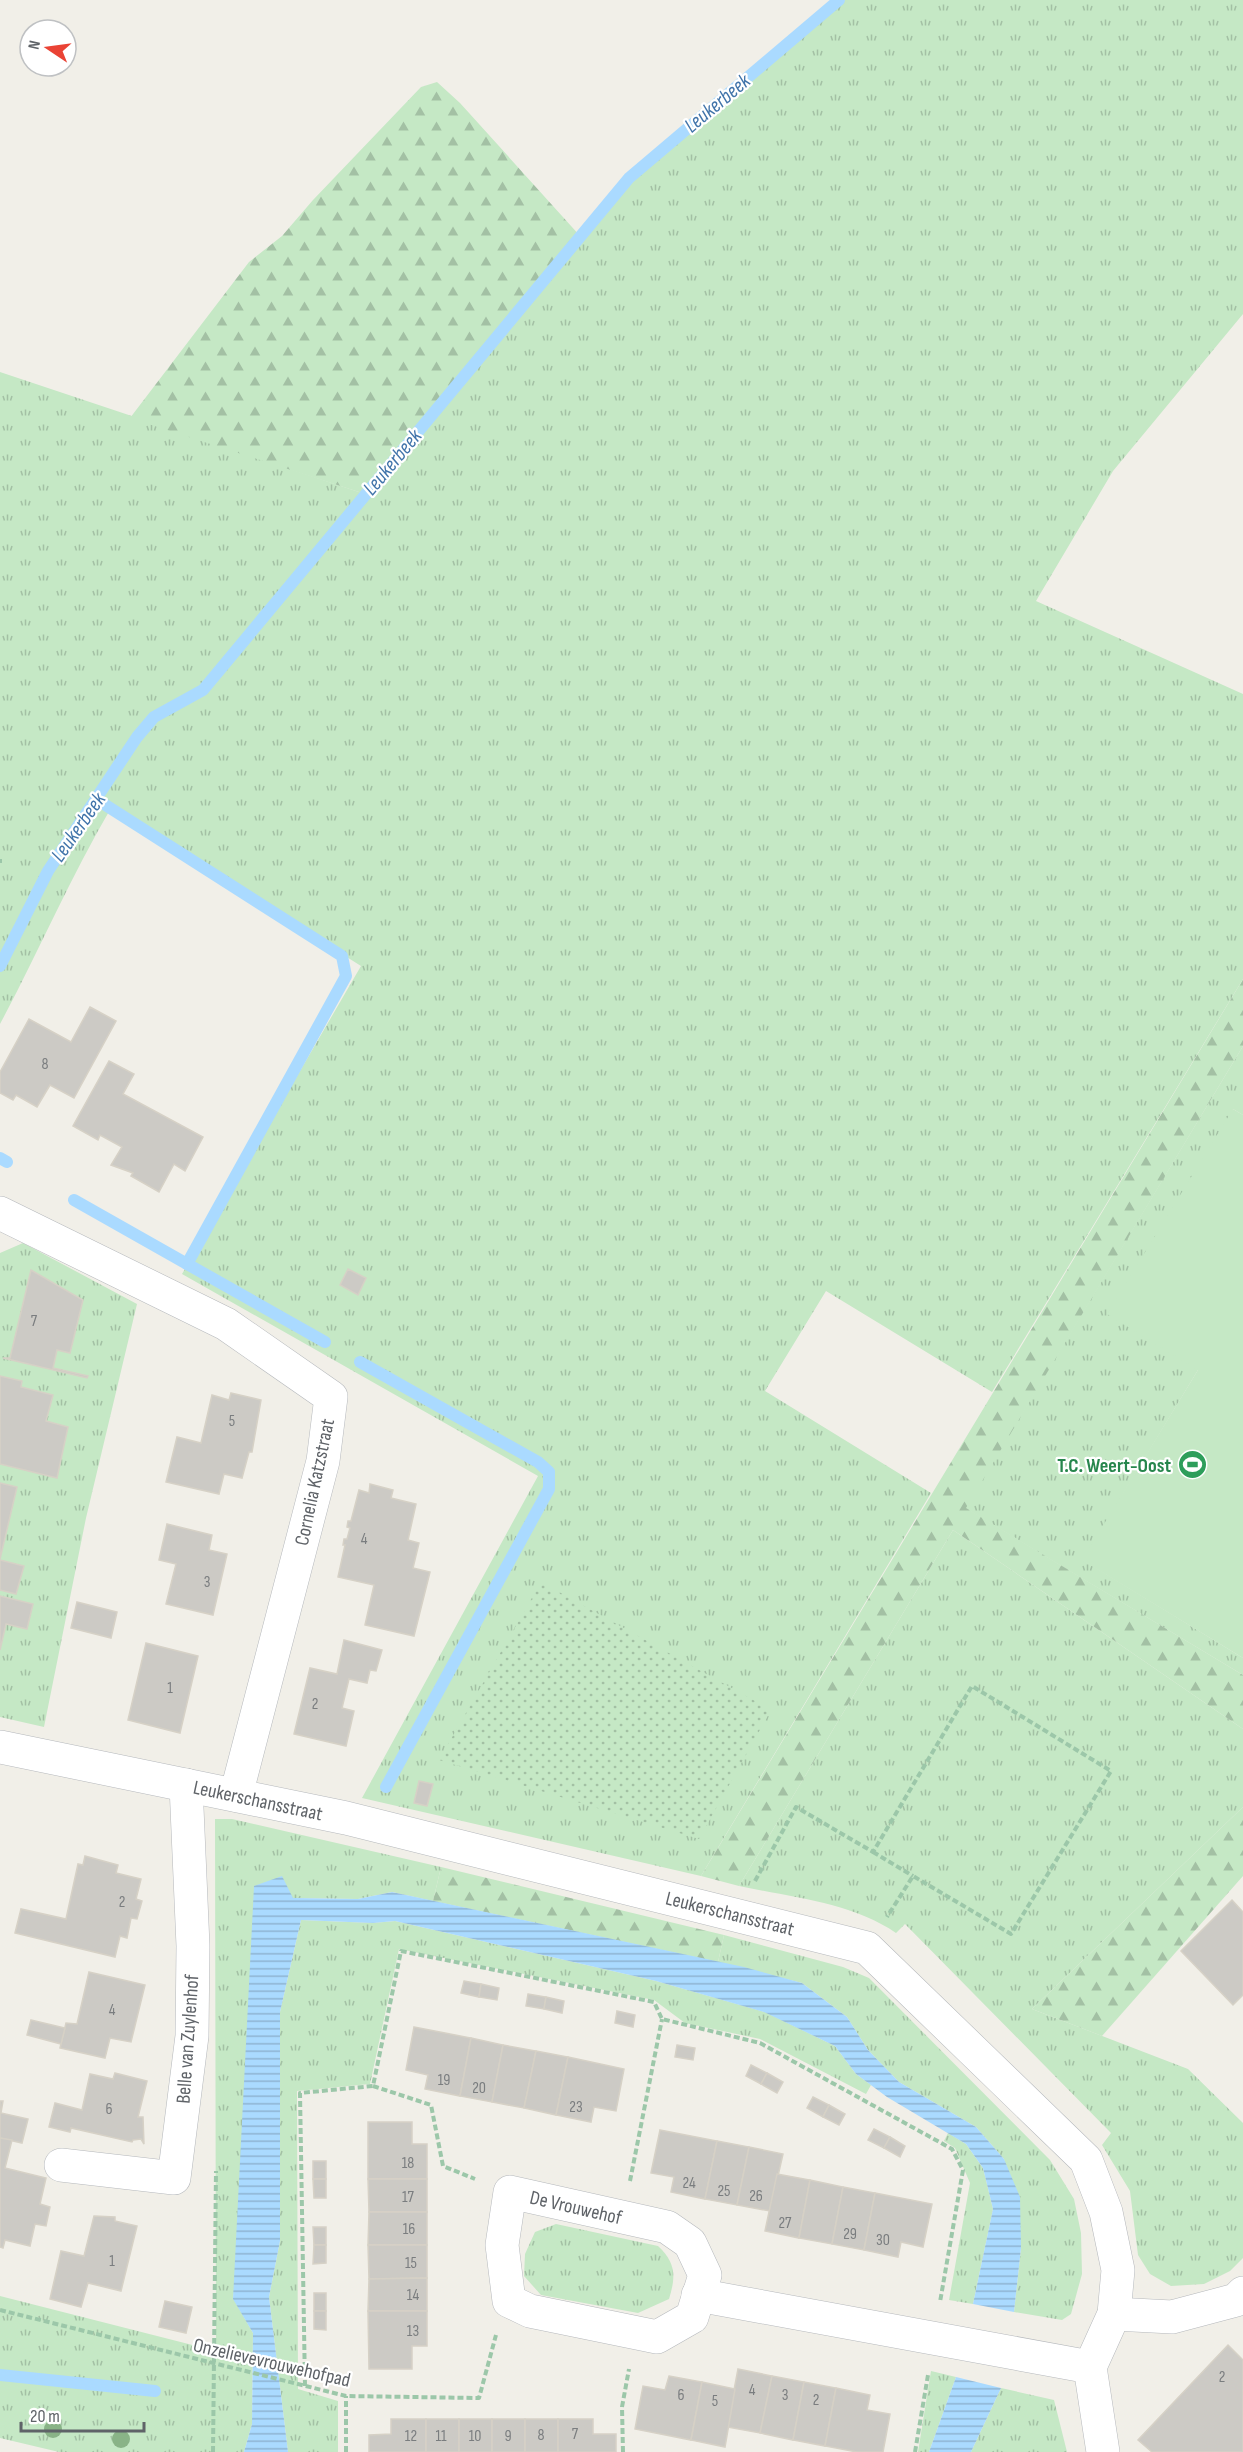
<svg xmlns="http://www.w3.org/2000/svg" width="1243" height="2452" font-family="'Sofia Sans Condensed',sans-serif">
<defs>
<pattern id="grass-tufts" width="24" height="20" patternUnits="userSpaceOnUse" patternTransform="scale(1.5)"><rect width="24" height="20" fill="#c5e8c5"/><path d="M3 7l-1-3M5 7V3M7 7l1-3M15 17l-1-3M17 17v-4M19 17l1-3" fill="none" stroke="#a3c0a4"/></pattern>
<pattern id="forest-firs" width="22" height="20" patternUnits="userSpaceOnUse" patternTransform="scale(1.5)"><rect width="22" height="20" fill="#c5e8c5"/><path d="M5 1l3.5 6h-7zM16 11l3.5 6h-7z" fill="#a3c0a4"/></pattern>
<pattern id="park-dots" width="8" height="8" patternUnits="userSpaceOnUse" patternTransform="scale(1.5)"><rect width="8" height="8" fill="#c5e8c5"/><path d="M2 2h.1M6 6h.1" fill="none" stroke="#a3c0a4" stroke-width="1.8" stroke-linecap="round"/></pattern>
<pattern id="water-rules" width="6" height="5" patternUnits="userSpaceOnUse" patternTransform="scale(1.5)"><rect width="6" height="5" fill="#aadaff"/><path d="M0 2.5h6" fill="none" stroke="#8eb4d2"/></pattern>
</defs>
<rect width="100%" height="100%" fill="#f1efe8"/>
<g fill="url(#grass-tufts)">
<path d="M842 0H1243V314L1113 471 1036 601 1243 694V979L992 1392 826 1291 765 1391 931 1493 701 1876 362 1798 538 1476 182 1274 361 966 111 808C70 878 38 953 0 1024V372L362 493 631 183Z"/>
<path d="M1243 1046V1115L1233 1109 1198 1370 1083 1560 1243 1658V1675L965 1508Z"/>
<path d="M23 1243 137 1304 86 1518 44 1727 0 1717V1253Z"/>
<path d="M953 1530 1243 1729V1807L1032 2009 1188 2069 1243 2123V2258L1230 2271 1204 2284 1171 2286 1150 2274 1138 2255 1130 2191 1102 2145 1111 2133 905 1924 896 1933C853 1903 791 1897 739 1886Z"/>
<path d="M215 1819H232L441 1867 433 1901 392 1892 358 1899 293 1898 233 2298 253 2333 252 2424 244 2452H59L0 2438V2296L216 2351Z"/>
<path d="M301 1920 373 1923 395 1921 656 1981 765 2012 835 2046 856 2074 871 2085 866 2094 760 2039 685 2023 654 2000 399 1949 370 2084 297 2091 298 2389 338 2401V2452H288L269 2297 280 2241V2012Z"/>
<path d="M724 1935 843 1967 869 1978 1050 2160 1074 2199 1081 2233 1082 2274 1071 2314 1062 2320 1014 2312 1021 2248 1004 2159 976 2127 899 2082 868 2050 847 2017 802 1983 718 1962Z"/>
<path d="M948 2133 966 2144 983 2168 993 2209 973 2304 949 2300 970 2183 955 2148 944 2141Z"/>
<path d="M556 2224 658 2246C676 2263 676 2276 669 2299L638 2313 541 2295 524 2276 525 2254 535 2232Z"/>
<path d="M931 2371 956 2377 929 2452H918Z"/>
<path d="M1001 2388 1054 2400 1067 2452H971Z"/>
</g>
<g fill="url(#forest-firs)">
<path d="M437 82 460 103 581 237 362 493 130 418 249 262 282 236 313 200 421 87Z"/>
<path d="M1243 979V1046L966 1508 1243 1675V1729L953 1530 739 1886 701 1876Z"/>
<path d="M1243 1807V1876L1102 2036 1032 2009Z"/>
<path d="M441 1867 724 1935 718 1962 433 1901Z"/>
</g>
<path fill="url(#park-dots)" d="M541 1582 771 1710 699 1839 439 1760Z"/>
<path fill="#c5e8c5" d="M1233 1109 1243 1115V1658L1082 1560 1198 1370 1107 1314Z"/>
<g fill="url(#water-rules)">
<path d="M282 1876 293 1898 358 1899 392 1892 744 1967 802 1983 847 2017 868 2050 899 2082 976 2127 1004 2159 1020 2197 1021 2248 1014 2312 973 2304 993 2209 983 2168 966 2144 887 2097 856 2074 835 2046 764 2012 656 1981 395 1921 373 1923 301 1920 280 2012V2241L269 2297 288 2452H244L252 2424 253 2333 233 2299 254 1886Z"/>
<path d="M956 2377 1001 2388 971 2452H929Z"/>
</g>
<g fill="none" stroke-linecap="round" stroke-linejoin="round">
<g stroke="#aadaff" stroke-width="12">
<path d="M96 799 342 956 346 976 187 1264"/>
<path d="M0 966 48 871 137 737 154 717 203 690 629 178 839 0"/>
<path d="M0 1158 7 1162"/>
<path d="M74 1200 325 1342"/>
<path d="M360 1362 538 1462 549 1472V1489L386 1787"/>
<path d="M0 2375 155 2391"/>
</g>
</g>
<g fill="#cccac5" stroke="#d6d1c6" stroke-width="1.5">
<path d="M90 1007 116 1021 74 1098 50 1085 37 1107 16 1095 13 1100 0 1093V1072L29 1019 71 1042Z"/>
<path d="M109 1061 134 1074 123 1094 203 1137 185 1171 174 1164 159 1192 131 1176 133 1173 111 1165 122 1147 100 1135 98 1140 73 1126Z"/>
<path d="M348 1269 366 1278 358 1295 340 1285Z"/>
<path d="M31 1270 83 1300 70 1353 57 1350 53 1368 88 1376 87 1378 3 1358H10Z"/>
<path d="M0 1376 22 1381 21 1387 53 1395 46 1421 68 1427 57 1478 0 1464Z"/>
<path d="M231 1393 261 1400 252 1452H249L242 1478 224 1474 219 1494 166 1482 177 1437 201 1443 212 1395 229 1400Z"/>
<path d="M0 1483 17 1487 0 1559Z"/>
<path d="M370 1484 393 1490 391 1498 416 1504 408 1540 419 1543 413 1568 430 1572 414 1636 365 1625 374 1585 338 1577 345 1545H343L344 1539H347L350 1528 347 1527 348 1521H351L359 1490 369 1493Z"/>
<path d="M167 1524 212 1535 209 1550 227 1554 213 1615 166 1604 176 1564 159 1560Z"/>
<path d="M0 1560 24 1566 16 1594 0 1590Z"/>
<path d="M0 1596 33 1604 27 1629 6 1624 0 1650Z"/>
<path d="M77 1602 117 1612 111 1638 71 1628Z"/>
<path d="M344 1640 382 1650 376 1671 370 1670 367 1683 349 1679 342 1708 354 1711 346 1746 294 1734 310 1668 337 1674Z"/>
<path d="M146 1643 198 1656 180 1733 128 1720Z"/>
<path d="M419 1781 433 1784 427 1806 414 1803Z"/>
<path d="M85 1856 118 1865 116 1873 141 1879 136 1899 142 1901 137 1919 131 1918 127 1938 120 1936 115 1957 15 1933 21 1909 66 1919 78 1864 83 1865Z"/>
<path d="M1232 1900 1243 1912V1995L1233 2005 1181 1951Z"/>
<path d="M89 1972 145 1985 131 2042 110 2038 105 2058 60 2048 66 2023 77 2024Z"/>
<path d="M464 1981 481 1984 479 1997 461 1993Z"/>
<path d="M481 1984 499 1988 497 2000 479 1997Z"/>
<path d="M528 1994 546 1997 544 2009 526 2006Z"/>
<path d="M546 1997 564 2001 562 2013 544 2009Z"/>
<path d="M617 2011 635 2015 633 2027 615 2023Z"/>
<path d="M31 2020 65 2028 61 2044 27 2035Z"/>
<path d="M414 2027 471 2038 460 2096 425 2089 428 2075 406 2070Z"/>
<path d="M471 2038 503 2045 492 2102 460 2096Z"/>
<path d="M503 2045 536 2051 524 2108 492 2102Z"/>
<path d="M677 2045 695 2048 693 2060 675 2057Z"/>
<path d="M536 2051 568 2057 556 2115 524 2108Z"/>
<path d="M568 2057 624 2069 616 2111 594 2107 591 2122 556 2115Z"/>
<path d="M751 2065 767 2073 761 2084 746 2076Z"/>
<path d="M115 2073 147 2081 138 2117H143L144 2144 141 2139 133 2140 132 2142 71 2128 70 2132 49 2127 55 2103 82 2110 90 2074 113 2079Z"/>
<path d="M767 2073 783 2082 777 2093 761 2084Z"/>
<path d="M813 2097 829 2105 823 2117 807 2108Z"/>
<path d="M0 2101H3L1 2113 28 2119 22 2143 0 2138Z"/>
<path d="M829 2105 845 2114 839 2125 823 2117Z"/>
<path d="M368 2122H412V2144H427V2179H368Z"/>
<path d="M874 2129 890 2137 884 2148 868 2140Z"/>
<path d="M660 2130 717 2141 705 2199 671 2192 674 2177 651 2173Z"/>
<path d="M890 2137 905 2146 900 2157 884 2148Z"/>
<path d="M0 2138 12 2140 5 2168 46 2178 40 2204 50 2207 46 2226 35 2224 30 2246 5 2240 3 2248 0 2247Z"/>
<path d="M717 2141 749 2147 737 2205 705 2199Z"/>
<path d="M749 2147 783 2154 770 2211 737 2205Z"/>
<rect x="313" y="2161" width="13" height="18"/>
<path d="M777 2174 810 2180 799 2238 765 2231Z"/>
<path d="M313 2179H326V2198H314Z"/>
<path d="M368 2179H427V2212H369Z"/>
<path d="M810 2180 843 2187 832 2244 799 2238Z"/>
<path d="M843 2187 875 2193 864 2250 832 2244Z"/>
<path d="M875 2193 932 2204 923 2247 901 2242 898 2257 864 2250Z"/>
<path d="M369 2212H427V2245H368Z"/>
<path d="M94 2216 115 2217V2221L137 2226 121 2291 88 2283 81 2307 50 2299 61 2251 84 2256Z"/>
<path d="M313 2227H326V2245H314Z"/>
<path d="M314 2245H326V2263L313 2264Z"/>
<path d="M368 2245H427V2278L369 2279Z"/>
<path d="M427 2278V2311H368L369 2279Z"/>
<rect x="314" y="2293" width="12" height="18"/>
<path d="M165 2301 192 2307 186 2333 159 2327Z"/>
<path d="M314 2311H326V2330L314 2329Z"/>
<path d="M368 2311H427V2346H412V2369H369Z"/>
<path d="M1228 2345 1243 2360V2452H1152L1138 2440Z"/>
<path d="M738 2369 772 2376 760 2433 727 2427Z"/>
<path d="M669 2376 702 2382 691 2440 635 2429 643 2386 665 2390Z"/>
<path d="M772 2376 804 2382 793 2440 760 2433Z"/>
<path d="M702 2382 735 2389 725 2447 691 2440Z"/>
<path d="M804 2382 836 2388 825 2446 793 2440Z"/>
<path d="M836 2388 870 2395 867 2410 890 2414 883 2452H857L825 2446Z"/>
<path d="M391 2419H426V2452H369V2435L391 2434Z"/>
<rect x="426" y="2419" width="33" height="33"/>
<rect x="459" y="2419" width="33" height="33"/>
<rect x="492" y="2419" width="33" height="33"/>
<rect x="525" y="2419" width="33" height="33"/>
<path d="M558 2419H593V2434H616V2452H558Z"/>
</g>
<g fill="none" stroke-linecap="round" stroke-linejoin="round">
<defs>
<g id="minor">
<path d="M0 1213 226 1324 331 1397 323 1461 236 1795"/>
<path d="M0 1747 346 1818 867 1948 1086 2160 1106 2212 1118 2270 1114 2314 1090 2367 1103 2452"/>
<path d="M61 2165 174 2178 192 2036 193 1946 186 1785"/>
<path d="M510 2192 667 2227 690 2243 705 2275 692 2317 657 2337 530 2311 509 2301 502 2245Z"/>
<path d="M698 2295 1090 2367"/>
<path d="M1114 2314 1172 2317 1236 2300 1243 2293"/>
</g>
</defs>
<use href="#minor" stroke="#b5b8bc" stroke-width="34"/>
<g stroke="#9cc7a9" stroke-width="4" stroke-dasharray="6 3" stroke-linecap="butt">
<path d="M0 859V863"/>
<path d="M873 1852 913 1876"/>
<path d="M755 1881 796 1807 873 1852 972 1686 1111 1771 1011 1934 913 1876 887 1917"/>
<path d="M373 2086 431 2105 443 2166 475 2179"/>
<path d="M630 2181 662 2019"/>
<path d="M0 2310 346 2396 479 2398 496 2335"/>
<path d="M305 2386 300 2093 373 2086 401 1951 654 2002 662 2019 760 2043 952 2149 963 2170 940 2302"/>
<path d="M213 2452 216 2171"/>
<path d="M346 2452V2396"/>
<path d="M623 2452 622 2407 629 2369"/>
<path d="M915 2452 928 2375"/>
</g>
<use href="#minor" stroke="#fff" stroke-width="33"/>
</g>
<g fill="#89b387">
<circle cx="53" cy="2429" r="9"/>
<circle cx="121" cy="2439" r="9"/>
</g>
<defs>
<symbol id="stadium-disc" viewBox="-11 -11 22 22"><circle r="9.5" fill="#2e9e5b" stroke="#fff"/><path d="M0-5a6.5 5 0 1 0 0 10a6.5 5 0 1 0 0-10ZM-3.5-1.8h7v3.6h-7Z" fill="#fff"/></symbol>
</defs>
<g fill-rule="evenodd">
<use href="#stadium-disc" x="1176" y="1448" width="33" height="33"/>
</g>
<g text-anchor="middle" stroke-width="4.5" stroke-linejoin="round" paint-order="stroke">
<g font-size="16" fill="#7a7d7f">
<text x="45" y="1069">8</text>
<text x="34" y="1326">7</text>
<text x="232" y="1426">5</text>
<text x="364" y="1544">4</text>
<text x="207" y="1587">3</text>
<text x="170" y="1693">1</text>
<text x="315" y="1709">2</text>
<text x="122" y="1907">2</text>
<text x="112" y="2015">4</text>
<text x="444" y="2085">19</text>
<text x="479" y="2093">20</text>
<text x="576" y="2112">23</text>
<text x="109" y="2114">6</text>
<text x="408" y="2168">18</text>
<text x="689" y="2188">24</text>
<text x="724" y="2196">25</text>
<text x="756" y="2201">26</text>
<text x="408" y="2202">17</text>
<text x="785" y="2228">27</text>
<text x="409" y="2234">16</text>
<text x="850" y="2239">29</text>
<text x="883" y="2245">30</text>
<text x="112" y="2266">1</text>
<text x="411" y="2268">15</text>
<text x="413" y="2300">14</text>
<text x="413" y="2336">13</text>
<text x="1222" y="2382">2</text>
<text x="752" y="2395">4</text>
<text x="681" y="2400">6</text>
<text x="785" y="2400">3</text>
<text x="816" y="2405">2</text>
<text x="715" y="2406">5</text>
<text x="575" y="2439">7</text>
<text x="541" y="2440">8</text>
<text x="411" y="2441">12</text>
<text x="441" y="2441">11</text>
<text x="475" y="2441">10</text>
<text x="508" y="2441">9</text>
</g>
<g font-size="20" font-weight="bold" fill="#27864d" stroke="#fff" text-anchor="end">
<text x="1171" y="1472">T.C. Weert-Oost</text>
</g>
<g font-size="20" fill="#5f6368" stroke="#fff">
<text transform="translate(314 1482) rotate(-78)" y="7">Cornelia Katzstraat</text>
<text transform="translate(258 1800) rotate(12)" y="7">Leukerschansstraat</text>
<text transform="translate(730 1913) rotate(14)" y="7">Leukerschansstraat</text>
<text transform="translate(187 2039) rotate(-86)" y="7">Belle van Zuylenhof</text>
<text transform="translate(576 2207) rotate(13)" y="7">De Vrouwehof</text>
<text transform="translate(272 2362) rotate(13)" y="7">Onzelievevrouwehofpad</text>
</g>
<g font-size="21" font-style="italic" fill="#4174aa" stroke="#fff">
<text transform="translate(717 103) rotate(-40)" y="7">Leukerbeek</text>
<text transform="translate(392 462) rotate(-50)" y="7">Leukerbeek</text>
<text transform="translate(78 827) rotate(-55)" y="7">Leukerbeek</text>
</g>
</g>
<g transform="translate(48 48) rotate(283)"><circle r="28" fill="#ffffff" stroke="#bfc1c3" stroke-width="1.5"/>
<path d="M0-4.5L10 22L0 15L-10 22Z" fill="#ea4335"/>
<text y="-9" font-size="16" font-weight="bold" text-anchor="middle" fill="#5f6368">N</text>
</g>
<path d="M21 2422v9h123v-9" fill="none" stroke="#5f6368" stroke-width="3"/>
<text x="30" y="2422" font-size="18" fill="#5f6368" stroke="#ffffff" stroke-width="4.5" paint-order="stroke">20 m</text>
</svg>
